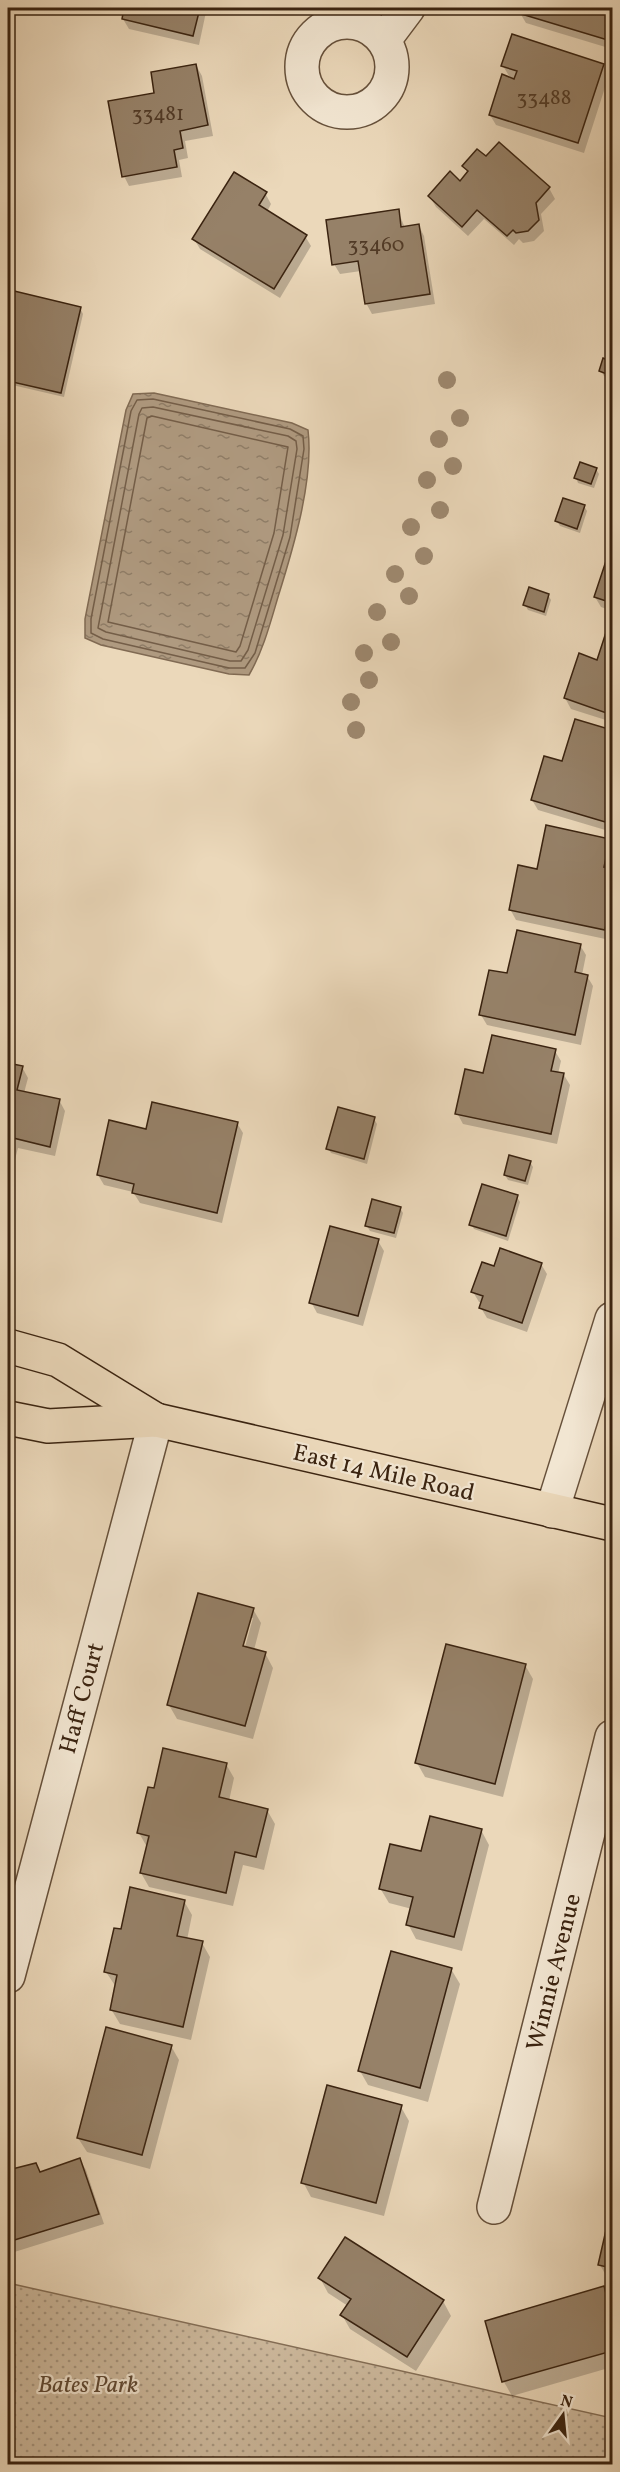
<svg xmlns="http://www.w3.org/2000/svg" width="620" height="2472" font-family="Vollkorn,serif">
<defs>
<pattern id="green-dots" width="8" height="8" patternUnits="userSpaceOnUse" patternTransform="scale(1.5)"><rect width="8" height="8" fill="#cdb99d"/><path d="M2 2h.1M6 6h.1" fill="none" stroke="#a7967f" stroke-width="1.8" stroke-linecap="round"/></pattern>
<pattern id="water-ripples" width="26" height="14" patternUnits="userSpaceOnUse" patternTransform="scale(1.5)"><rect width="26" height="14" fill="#af9a80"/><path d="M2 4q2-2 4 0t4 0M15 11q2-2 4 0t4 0" fill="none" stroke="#8f7d67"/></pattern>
</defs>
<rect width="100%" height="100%" fill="#ebd8ba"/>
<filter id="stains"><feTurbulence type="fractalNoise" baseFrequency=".00333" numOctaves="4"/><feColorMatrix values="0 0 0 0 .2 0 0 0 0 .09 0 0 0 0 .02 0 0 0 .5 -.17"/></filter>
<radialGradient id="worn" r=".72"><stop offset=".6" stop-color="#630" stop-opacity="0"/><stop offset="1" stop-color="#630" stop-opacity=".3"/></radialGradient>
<path fill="url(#green-dots)" stroke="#846e56" stroke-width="1.5" d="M8 2283 612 2418V2464H8Z"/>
<path fill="url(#water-ripples)" stroke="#806a53" stroke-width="1.5" d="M154 393 292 423 308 430C314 480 293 549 278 597 270 624 263 651 249 675L229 674 101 645 85 638V619L126 410 133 394Z"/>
<g fill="#0003" fill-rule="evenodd">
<path d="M126 8H221L219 15 206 12 199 45 129 29 123 19Z"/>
<path d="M521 8H612V49L526 23 520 13Z"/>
<path d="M196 65 202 76 213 136 185 141 188 158 179 160 182 177 129 186 124 176 156 94Z"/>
<path d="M603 65 609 75 584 153 496 125 490 115 511 79 503 66Z"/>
<path d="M499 144 549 188 555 199 541 214 544 231 534 241 523 243 519 239 514 245 484 219 468 236 436 207 430 197 461 183 468 174 464 166 486 158Z"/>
<path d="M265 193 271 204 267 212 305 236 311 246 280 298 200 249 194 239Z"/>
<path d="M398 211 405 228 419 226 424 236 435 304 372 314 366 303 361 271 340 274 334 264Z"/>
<path d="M11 292 80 308 83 314 64 397 8 384V307Z"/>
<path d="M604 360 612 363V379L604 376 601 371Z"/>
<path d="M596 469 599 474 594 488 578 483 576 478Z"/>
<path d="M584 506 587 511 580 533 560 526 557 521Z"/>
<path d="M610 554 612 555V611L601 607 595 597Z"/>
<path d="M548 595 551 600 546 616 528 610 525 605Z"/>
<path d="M611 621 612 622V722L571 709 565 698 598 662Z"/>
<path d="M576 721 612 731V832L538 810 532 800 563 763Z"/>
<path d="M609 840 612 846V930L610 940 516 920 510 909 538 871Z"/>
<path d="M580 945 586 955 582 975 587 976 593 986 581 1045 487 1025 481 1015 508 975Z"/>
<path d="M555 1051 561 1061 558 1074 564 1075 570 1085 557 1144 463 1124 457 1113 485 1075Z"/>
<path d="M8 1064 22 1067 28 1078 24 1093 59 1100 65 1111 55 1156 18 1148 13 1167 8 1166Z"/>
<path d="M374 1119 377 1124 367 1164 331 1153 328 1148Z"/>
<path d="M237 1123 243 1133 222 1223 140 1203 133 1192 104 1185 98 1175 147 1130Z"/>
<path d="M530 1162 533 1167 528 1185 508 1180 505 1175Z"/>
<path d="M517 1197 520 1202 508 1241 474 1229 471 1224Z"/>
<path d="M400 1208 403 1213 396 1238 370 1231 367 1226Z"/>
<path d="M378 1241 384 1251 363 1326 317 1313 311 1302Z"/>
<path d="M541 1264 547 1274 527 1332 487 1318 481 1308 482 1303 479 1302 473 1292 495 1267Z"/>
<path d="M253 1609 261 1623 254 1650 265 1653 273 1668 253 1739 177 1719 169 1705ZM250 1618H253L243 1654 240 1653Z"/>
<path d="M525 1665 533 1679 503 1797 425 1777 417 1763Z"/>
<path d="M226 1764 234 1778 229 1801 267 1810 275 1824 264 1870 243 1865 233 1906 149 1887 141 1873 147 1847 139 1833Z"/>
<path d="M481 1830 489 1845 462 1951 416 1939 408 1924 412 1909 389 1903 380 1888 422 1853Z"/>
<path d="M184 1901 192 1915 187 1940 202 1943 210 1957 191 2040 120 2024 111 2009 116 1987 106 1972 122 1931Z"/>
<path d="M451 1969 460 1984 428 2102 368 2085 360 2071Z"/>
<path d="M171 2046 179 2060 150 2169 87 2152 78 2138Z"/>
<path d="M401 2107 409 2121 384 2216 311 2197 303 2182Z"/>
<path d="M80 2160 86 2170 104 2224 8 2254V2172L35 2164 40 2173Z"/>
<path d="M612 2211V2280L608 2279 600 2265Z"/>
<path d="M320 2278 443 2301 451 2316 416 2371 350 2329 342 2315 348 2306 328 2293Z"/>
<path d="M603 2288 612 2306V2367L512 2396 504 2382 487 2322Z"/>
</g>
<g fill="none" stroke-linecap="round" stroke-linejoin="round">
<g stroke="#745e48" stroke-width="1.5">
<path d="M153 399 290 429 303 436 304 449 290 537 255 653 245 668H229L103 639 91 633V619L131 411 137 400Z"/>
<path d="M153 407 288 436 296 441 297 449 283 535 248 650 241 661H230L106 632 98 628 139 414 142 408Z"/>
<path d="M152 416 288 447 274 533 240 646 236 652 108 622 147 418Z"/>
</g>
</g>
<g fill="#968168" stroke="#3a2310" stroke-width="1.5">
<path d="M124 8H200L193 36 122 19Z"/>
<path d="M520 8H612L611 41 518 13Z"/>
<path d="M512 34 604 64 578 143 489 115 502 74 514 79 517 71 501 66Z"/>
<path d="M196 64 208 125 180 131 183 148 174 150 177 167 122 177 108 101 154 93 151 72Z"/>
<path d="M499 142 550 187 536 203 539 220 528 231 516 233 513 230 507 236 477 210 462 227 428 196 450 171 460 181 468 171 462 166 477 149 486 156Z"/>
<path d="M234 172 267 192 259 205 307 235 274 289 192 239Z"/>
<path d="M399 209 401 227 419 224 430 294 365 304 358 261 332 265 326 220Z"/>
<path d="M10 290 81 307 61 393 8 381V301Z"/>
<path d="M603 358 612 362V376L599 371Z"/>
<path d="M580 462 597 468 591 484 574 478Z"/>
<path d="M563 498 585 505 577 529 555 521Z"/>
<path d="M609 552 612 554V603L594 597Z"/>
<path d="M529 587 549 594 544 612 523 605Z"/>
<path d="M610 620H612V715L564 698 579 653 597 660Z"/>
<path d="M575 719 612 730V824L531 800 544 756 562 761Z"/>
<path d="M546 825 610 839 604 867 612 868V894L605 930 509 910 518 865 537 869Z"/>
<path d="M517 930 581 944 575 972 588 975 575 1035 479 1015 489 970 507 973Z"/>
<path d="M492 1035 556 1049 551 1071 564 1073 551 1134 455 1114 465 1069 483 1073Z"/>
<path d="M8 1063 23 1066 17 1090 60 1099 50 1147 13 1138 8 1158Z"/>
<path d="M152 1102 238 1122 217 1213 132 1193 134 1184 97 1175 109 1120 146 1129Z"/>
<path d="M338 1107 375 1117 364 1159 326 1149Z"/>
<path d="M509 1155 531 1161 525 1181 504 1175Z"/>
<path d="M482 1184 518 1195 506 1236 469 1225Z"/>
<path d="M372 1199 401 1207 394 1233 365 1226Z"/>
<path d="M330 1226 379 1239 358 1316 309 1303Z"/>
<path d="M500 1248 542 1263 522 1323 479 1308 483 1296 471 1292 482 1262 494 1266Z"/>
<path d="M198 1593 254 1608 243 1646 266 1652 245 1726 167 1705Z"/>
<path d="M446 1644 526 1664 495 1784 415 1763Z"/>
<path d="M163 1748 227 1763 219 1797 268 1809 256 1857 235 1852 226 1893 140 1873 149 1836 137 1833 148 1787 154 1788Z"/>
<path d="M430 1816 482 1829 454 1937 406 1925 413 1897 379 1889 390 1844 421 1851Z"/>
<path d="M130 1887 185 1900 177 1936 203 1941 183 2027 110 2010 117 1975 104 1972 114 1928 121 1929Z"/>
<path d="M391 1951 452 1968 420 2088 358 2071Z"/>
<path d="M106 2027 172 2045 142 2155 77 2138Z"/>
<path d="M327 2085 402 2105 376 2203 301 2183Z"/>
<path d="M80 2158 99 2214 8 2242V2170L36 2163 40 2172Z"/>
<path d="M612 2204V2268L598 2265Z"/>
<path d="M345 2237 444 2300 407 2357 340 2315 351 2299 318 2278Z"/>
<path d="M604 2286 612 2316V2351L502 2382 485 2321Z"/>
</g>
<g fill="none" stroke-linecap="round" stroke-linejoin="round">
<defs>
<g id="minor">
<circle cx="347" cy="67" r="45"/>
<path d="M384 40 408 8"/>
<path d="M552 1511 612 1319"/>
<path d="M8 1976 156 1420"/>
<path d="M494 2207 612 1737"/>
</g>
<g id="major">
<path d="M8 1346 58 1360 156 1420"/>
<path d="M8 1418 48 1426 156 1420 612 1524"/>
</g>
</defs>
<use href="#minor" stroke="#66503a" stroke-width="36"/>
<use href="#major" stroke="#3a2310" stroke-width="36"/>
<use href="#minor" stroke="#f2e6d2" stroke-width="33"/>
<use href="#major" stroke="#ebd8ba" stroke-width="33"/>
</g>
<g fill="#9e8970">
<circle cx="447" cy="380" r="9"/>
<circle cx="460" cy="418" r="9"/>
<circle cx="439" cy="439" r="9"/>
<circle cx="453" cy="466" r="9"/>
<circle cx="427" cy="480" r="9"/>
<circle cx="440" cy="510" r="9"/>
<circle cx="411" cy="527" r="9"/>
<circle cx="424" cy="556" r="9"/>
<circle cx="395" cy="574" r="9"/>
<circle cx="409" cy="596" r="9"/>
<circle cx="377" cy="612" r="9"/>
<circle cx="391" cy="642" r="9"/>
<circle cx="364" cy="653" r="9"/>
<circle cx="369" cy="680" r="9"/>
<circle cx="351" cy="702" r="9"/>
<circle cx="356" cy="730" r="9"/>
</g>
<g text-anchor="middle" stroke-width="4.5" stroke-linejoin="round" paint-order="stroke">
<g font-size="21" fill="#513a26">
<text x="544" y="104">33488</text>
<text x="158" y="120">33481</text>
<text x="376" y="251">33460</text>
</g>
<g font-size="24" fill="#3a2310" stroke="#f2e6d2">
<text transform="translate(384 1472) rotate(13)" y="8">East 14 Mile Road</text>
<text transform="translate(81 1698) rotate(-75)" y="8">Haff Court</text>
<text transform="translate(553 1972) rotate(-76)" y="8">Winnie Avenue</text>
</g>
<g font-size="24" font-style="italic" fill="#5f4833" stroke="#f2e6d2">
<text x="88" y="2392">Bates Park</text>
</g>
</g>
<rect width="620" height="2472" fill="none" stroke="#ebd8ba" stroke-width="30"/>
<rect x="9" y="9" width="602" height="2454" fill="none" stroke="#3a2310" stroke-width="3"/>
<rect x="15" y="15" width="590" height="2442" fill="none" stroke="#3a2310" stroke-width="1.5"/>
<g transform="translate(563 2415) rotate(15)" stroke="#f2e6d2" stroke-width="4.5" paint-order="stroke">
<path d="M0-4.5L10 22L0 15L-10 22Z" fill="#3a2310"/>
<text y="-9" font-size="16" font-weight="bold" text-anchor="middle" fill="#3a2310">N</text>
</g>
<rect width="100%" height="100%" filter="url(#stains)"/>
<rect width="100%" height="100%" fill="url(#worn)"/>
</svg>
